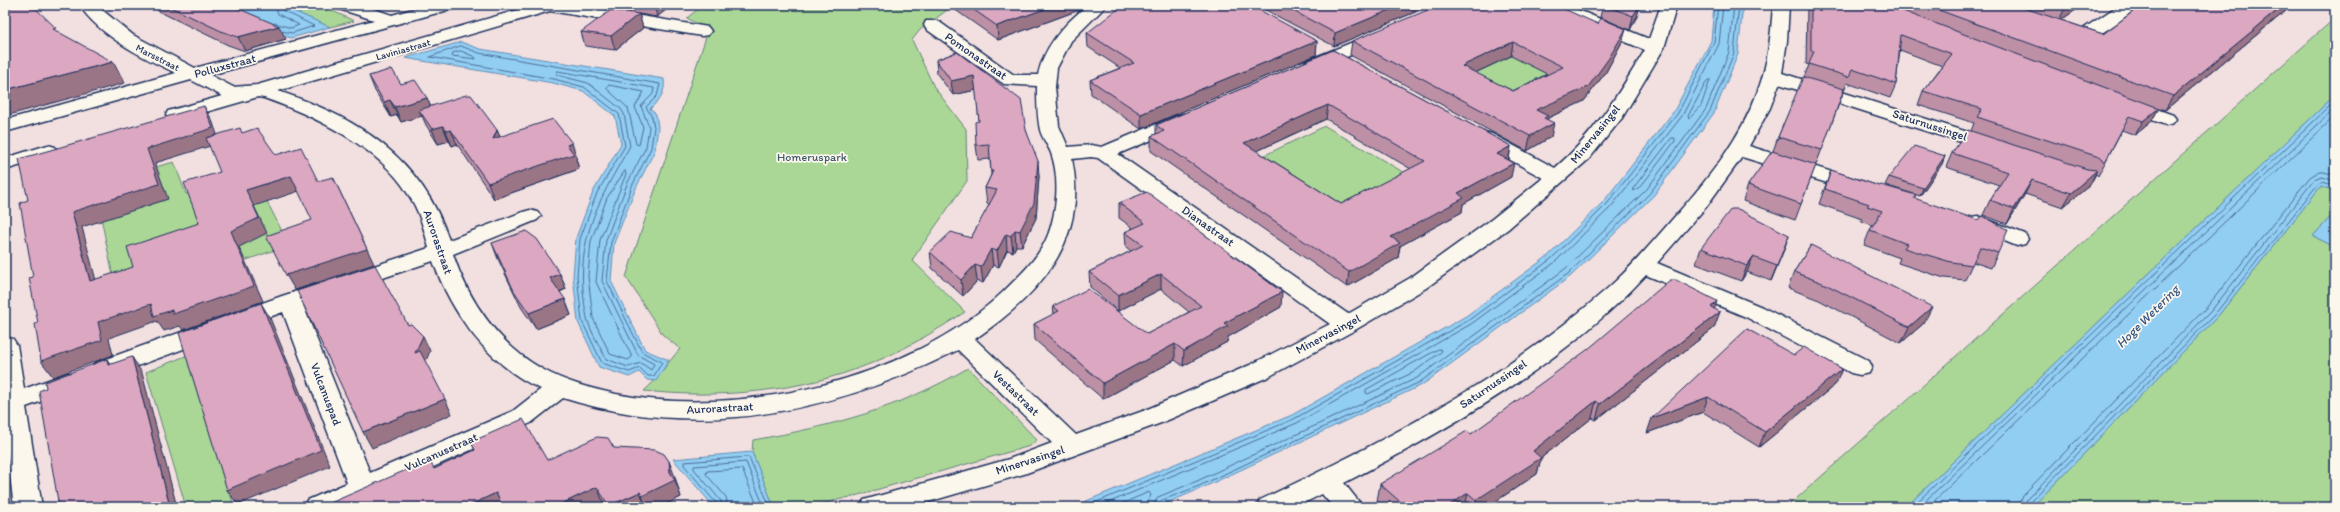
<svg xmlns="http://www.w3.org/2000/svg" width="2340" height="512" font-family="Itim,sans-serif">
<rect width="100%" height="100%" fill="#f2dfdf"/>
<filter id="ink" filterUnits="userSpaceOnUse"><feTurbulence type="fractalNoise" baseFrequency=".025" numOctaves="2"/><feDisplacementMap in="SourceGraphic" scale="8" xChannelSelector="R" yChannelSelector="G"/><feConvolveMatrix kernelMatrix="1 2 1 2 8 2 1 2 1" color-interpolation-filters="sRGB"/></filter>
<g filter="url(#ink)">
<g fill="#aad796" stroke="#62837a">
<path d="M280 5H320L354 21 330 27Z"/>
<path d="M703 5H954L920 30 912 40 934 87 966 129 967 181 912 260 965 312C935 331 905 350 872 363 802 392 719 399 644 391 658 379 667 363 680 349L663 335 626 277 708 31 687 18Z"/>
<path d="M2335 18V95L1906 507H1787Z"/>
<path d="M1508 26 1578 59 1510 92 1441 55Z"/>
<path d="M1325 126 1408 175 1340 210 1259 158Z"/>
<path d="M174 162 186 194 253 174 289 245 119 305 94 184Z"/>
<path d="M2321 186 2335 191V212L2313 236 2335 247V507H2032L2218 316Z"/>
<path d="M188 355 234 506 232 507H186L146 372Z"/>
<path d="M968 368 1037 440 1030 446 858 495 808 507H774L752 452 753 440C833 426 898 409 968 368Z"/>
</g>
<g fill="#92cdf2" stroke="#628eb7">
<path d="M213 5H280L330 27 291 38 232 18Z"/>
<path d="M1714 5H1743L1738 54 1714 113 1654 195 1571 276 1422 385 1200 489 1157 507H1072L1292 415 1466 316 1548 256 1604 201 1674 111 1711 41Z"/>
<path d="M461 42 480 49 664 79C666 93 659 100 650 109L656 114 658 127 655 150 636 188 614 243 611 281 645 350 669 360 656 381 647 380 639 372 629 377 599 367 578 322 573 276 576 238 593 192 621 144 615 116 583 91 553 83 405 58Z"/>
<path d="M2335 95V191L2321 186 2218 316 2032 507H1906Z"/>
<path d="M2335 212V247L2313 236Z"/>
<path d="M752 452 774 507H714L673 459Z"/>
</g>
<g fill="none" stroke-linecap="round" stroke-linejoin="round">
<g stroke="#4b6e99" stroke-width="1">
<path d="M274 5 278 14 299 25 291 28 275 23"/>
<path d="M280 5 282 10 314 26 292 33 282 31"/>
<path d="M461 46 479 53 660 84 657 96 646 107 652 117 654 127 651 148 632 186 611 242 607 281 642 352 662 362 654 376H648L640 368 629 372 602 363 582 321 577 276 580 239 597 193 625 146 619 114 584 87 554 79 430 57Z"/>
<path d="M461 51 475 57 476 59 452 56 453 53Z"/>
<path d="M558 71 654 88 653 94 641 106 649 127 646 147 627 184 606 240 602 281 638 355 654 364 651 370 641 363 628 367 606 359C600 346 590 331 587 318 572 246 596 205 630 146L624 114 621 109 588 83 557 75Z"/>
<path d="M1710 80 1701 106 1689 119 1688 116 1707 81Z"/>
<path d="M609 85 644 92 635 107 643 127 639 145 636 144 628 108 607 89Z"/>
<path d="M1672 138H1675V141L1642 185 1634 191 1633 189Z"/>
<path d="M625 171 626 174 600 240 596 282 632 357 628 360 610 354 593 318 588 276 591 241 607 198Z"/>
<path d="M1439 349 1442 350 1441 352 1414 372 1368 394 1366 393V390Z"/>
<path d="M717 507 716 503 684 465V462L749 457 770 507"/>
<path d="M722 507 721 501 694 469V466L746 462 764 507"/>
<path d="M728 507 726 497 706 474 707 471 742 469 758 507"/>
<path d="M1085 507 1294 419 1469 320 1551 259 1607 204 1678 113 1714 42 1718 5"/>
<path d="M1098 507 1297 423 1471 324 1554 263 1611 207 1682 116 1719 44 1723 5"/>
<path d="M1114 507 1149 492 1151 495 1146 507"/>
<path d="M1152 507 1158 497 1197 481 1417 378 1565 269 1647 189 1706 109 1729 52 1734 5"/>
<path d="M1157 507 1160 501 1199 486 1420 382 1569 273 1650 193 1710 111 1734 53 1739 5"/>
<path d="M1912 507 2335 101"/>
<path d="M1919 507 2335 108"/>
<path d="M1928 507 2335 116"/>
<path d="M2018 507 2023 495 2207 307 2310 177 2320 171 2335 175"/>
<path d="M2024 507 2027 499 2211 311 2314 180 2322 177 2335 181"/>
<path d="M2029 507 2030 502 2215 314 2318 184 2323 182 2335 186"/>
</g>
<defs>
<g id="minor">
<path d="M79 5H96L133 35 195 68 374 20 339 9 337 5H362L392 15 427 5H454L452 9 210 75 233 87 257 85 535 5H574L708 27 711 31 708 35 702 36 550 11 278 91C357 117 422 158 449 240L523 212 530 210 537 212 541 216 537 220 453 254C468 300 499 345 542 369 565 382 590 388 616 394 740 419 910 380 1003 292 1020 275 1039 258 1048 235 1057 211 1060 178 1051 153 1048 145 1042 138 1040 130 1037 116 1037 100 1037 86L1004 84 926 29 924 25 926 21H938L1014 75H1038C1044 46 1065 23 1088 5H1107L1071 41 1057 68 1055 87 1059 126 1068 147 1091 145 1102 147 1176 116 1183 114 1190 116 1193 120 1190 124 1118 154 1348 314 1410 278 1492 219 1543 178 1478 142 1475 138 1478 134 1485 132 1492 134 1555 168C1594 135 1619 93 1645 50L1546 9 1544 5H1566L1649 39 1661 5H1677L1664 48 1622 118 1589 159 1508 229 1426 288 1355 330 1268 377 1161 423 1024 474 911 507H860L864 500 1009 459 1052 443 958 350C833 413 700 441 563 398L531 423 344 507H304L308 500 347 483 283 312 113 375 104 377 95 375 92 369 95 363 282 296 429 248C424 229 419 210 408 194 380 147 313 115 264 98L258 97 175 121 168 119 166 115 168 111 222 96 191 80 5 132V120L176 73C142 57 101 37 79 5ZM1091 157 1098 158 1330 324 1250 365 1143 411 1076 435 975 339C1039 295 1089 241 1072 159ZM433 261C451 313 489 366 541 389L513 411 370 473 303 305Z"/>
<path d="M1773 5H1789L1787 41 1782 73 1999 142 2002 146 1999 150 1992 152 1985 150 1779 84 1770 108 1749 146 1864 182 1867 186 1864 190 1857 192 1742 157 1706 207 1657 263 1762 307 1869 361 1872 367 1869 373 1860 375 1851 373 1746 317 1646 275C1567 361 1448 430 1344 483L1363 507H1333L1322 494 1296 507H1256L1260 500C1383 443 1506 378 1608 288 1633 266 1655 239 1677 214 1709 178 1740 139 1757 93 1768 65 1771 35 1773 5Z"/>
<path d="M2119 5H2138C2133 13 2094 40 2084 42 2077 43 2061 37 2056 31L2059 27 2065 26 2080 31Z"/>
<path d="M1378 32 1384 33 1387 37 1384 41 1318 69H1306L1303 65 1306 61Z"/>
<path d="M2126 98 2173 115 2176 119 2173 123 2166 125 2119 108 2117 104 2119 100Z"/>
<path d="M48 145 55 147 58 151 55 155 5 170V158Z"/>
<path d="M1978 216 2025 234 2028 239 2025 244 2017 246 1970 227 1967 222 1970 217Z"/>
<path d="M5 337 13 339 17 345 24 389 68 373 77 376 80 382 77 388 26 407 42 507H14L5 436Z"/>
</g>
</defs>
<use href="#minor" stroke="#1b2f5e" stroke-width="3"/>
<use href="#minor" fill="#fbf7ec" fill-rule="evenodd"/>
</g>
<g fill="#bd90a5" stroke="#1b2f5e" fill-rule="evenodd">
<path d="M155 5H230L286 39 245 51 228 45 158 11Z"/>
<path d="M628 5H672L657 17 639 14 643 28 615 50 585 46 581 32 630 12Z"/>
<path d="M954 5H1086L1079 10 998 40 954 9Z"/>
<path d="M1256 5H1432L1334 46Z"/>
<path d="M1603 5H1640L1637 16 1630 30 1600 17Z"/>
<path d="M1807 5H1889V7L1890 8 1891 5H2083L2061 20 2103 34 2142 5H2293L2165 110 2159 108 2151 122 2135 135 2122 130 2098 176 2096 174 2090 185 2063 207 2025 194 2007 224 1983 215 1990 200 1999 185 1946 167 1952 153 1971 131 1974 123 1918 105 1923 91 1942 66 1900 50 1896 84 1890 98 1847 83 1795 220 1743 201 1748 185 1773 151 1778 137 1804 77 1809 65 1806 64Z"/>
<path d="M1598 24 1626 29 1622 42 1606 72 1584 101 1548 118 1547 119 1551 137 1527 151 1350 55 1352 41ZM1511 56 1547 74 1513 91 1475 73Z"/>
<path d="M1087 33 1317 41 1316 55 1141 129 1091 94 1090 80 1120 68 1088 47Z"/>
<path d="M1333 50 1511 146 1509 160 1511 177 1463 204 1462 212 1400 246 1398 258 1347 287 1151 151V136L1156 134V125ZM1326 119 1411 169 1341 204 1257 151Z"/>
<path d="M957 52 1026 130 1039 176 1036 218 1022 246H1016L1013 252 1007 250 999 267 993 265 983 283 977 281 963 296 932 268 930 252 971 238 990 204H987L985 188 991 175 990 159 978 160 976 145 979 121 976 90 953 95 937 74 936 60Z"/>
<path d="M369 76 401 84 427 98 430 106 497 130 500 137 577 158 576 159 579 169 494 199 457 144 452 146 449 141 438 144 426 125 422 116 401 122 397 115 391 117 375 91Z"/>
<path d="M1945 156 1942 164 1920 196 1885 185 1889 177Z"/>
<path d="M1831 170 1915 198 1998 253 1991 268 1973 262 1965 280 1944 278 1898 263 1900 258 1864 245 1870 230 1873 225 1861 221 1862 219 1819 204Z"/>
<path d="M1119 203 1281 307 1228 337 1227 342 1183 366 1175 360 1103 399 1035 340 1034 324 1054 314 1053 306 1147 334 1189 312 1161 289 1118 311 1090 287 1089 272 1131 251 1126 247 1125 232 1133 228 1119 218Z"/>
<path d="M1789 235 1771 281 1747 272 1741 281 1696 264 1701 248Z"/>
<path d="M492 243 560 274 566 289 560 292 571 315 536 329 521 307 498 259Z"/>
<path d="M1811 245 1924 323 1901 343 1819 300 1788 288 1794 272Z"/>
<path d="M1715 309 1714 328 1596 420 1592 418 1541 458 1537 474 1487 507H1384L1377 501 1380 484 1471 434Z"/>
<path d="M1747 329 1836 384 1759 447 1703 412 1647 433Z"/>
<path d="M471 442 547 460 614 448 675 477 681 497 660 507H606L604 504 597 507H321L434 469 475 450Z"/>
</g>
<g fill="#9a7586" stroke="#1b2f5e">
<path d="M654 5H672L657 17Z"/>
<path d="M1056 5H1086L1079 10 998 40 997 26Z"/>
<path d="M1402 5H1432L1334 46 1335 33Z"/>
<path d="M1640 5 1637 16 1630 30 1633 16Z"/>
<path d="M2070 5H2083L2058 22 2065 8Z"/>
<path d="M2284 5H2293L2165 110 2173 96Z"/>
<path d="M639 14 643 28 615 50 611 36Z"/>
<path d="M279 26 286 39 245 51 238 37Z"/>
<path d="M1626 29 1622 42 1606 72 1584 101 1548 118 1546 128 1554 123 1551 137 1527 151 1536 110Z"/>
<path d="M1317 41 1316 55 1141 129V114Z"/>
<path d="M1513 42 1511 56 1460 80 1462 66Z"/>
<path d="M113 62 125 83 5 116V90Z"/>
<path d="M974 76 976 90 953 95 951 81Z"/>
<path d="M427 98 433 112 419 110 422 116 401 122 395 107Z"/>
<path d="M390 100 397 115 391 117 384 102Z"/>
<path d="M1328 105 1326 119 1244 157V143Z"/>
<path d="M204 106 212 120 220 143 155 163 168 199 82 227 100 296 90 281 72 212 147 149Z"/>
<path d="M2159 108 2151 122 2135 135 2143 121Z"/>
<path d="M443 126 449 141 438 144 432 129Z"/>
<path d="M451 130 457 144 452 146 446 131Z"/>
<path d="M497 130 503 145 493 139Z"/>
<path d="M572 143 577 158 576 159 579 169 494 199 488 183 567 145Z"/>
<path d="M1511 146 1508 161 1497 154Z"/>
<path d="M1945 156 1942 164 1920 196 1923 188Z"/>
<path d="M1038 161 1039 176 1036 218 1022 246 1020 231Z"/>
<path d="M1514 163 1511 177 1463 204 1462 212 1400 246 1398 258 1347 287 1349 272 1391 237 1458 193Z"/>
<path d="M2097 170 2090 185 2063 207 2071 193Z"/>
<path d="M291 176 299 191 254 206 267 233 239 247 263 301 183 330 180 326 164 331 157 321 109 338 113 355 53 377 41 361 98 322 246 190Z"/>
<path d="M333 177 374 264 295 290 286 275Z"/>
<path d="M2032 180 2025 194 2007 224 2014 209Z"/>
<path d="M1015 230 1016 246 1013 252 1011 236Z"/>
<path d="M1006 234 1007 250 999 267 997 251Z"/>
<path d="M1789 235 1784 250 1771 281 1777 266Z"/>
<path d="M991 249 993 265 983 283 981 267Z"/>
<path d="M1753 257 1747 272 1741 281 1747 266Z"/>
<path d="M975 265 977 281 963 296 961 280Z"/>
<path d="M560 274 566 289 556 293 550 278Z"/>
<path d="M1161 274V289L1118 311V295Z"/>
<path d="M1282 292 1281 307 1228 337 1227 342 1183 366 1184 351 1224 323Z"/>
<path d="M565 299 571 315 536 329 529 313Z"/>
<path d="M1717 301 1712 317 1711 307Z"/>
<path d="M261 303 270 318 330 466 238 505 227 490Z"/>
<path d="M1932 307 1924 323 1901 343 1909 327Z"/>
<path d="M1720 312 1714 328 1596 420 1600 404Z"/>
<path d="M423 336 430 351 423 368 415 353Z"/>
<path d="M1175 344V360L1103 399V383Z"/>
<path d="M132 357 142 373 177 507H170Z"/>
<path d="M107 359 117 375 108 365Z"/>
<path d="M1842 369 1836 384 1759 447 1765 432Z"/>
<path d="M1708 397 1703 412 1647 433 1652 418Z"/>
<path d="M445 399 452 414 372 448 363 432Z"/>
<path d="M1596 401 1592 418 1541 458 1537 474 1487 507H1474L1476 500 1533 451Z"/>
<path d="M669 461 675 477V480L681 497 660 507H646L642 496 670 472Z"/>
<path d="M597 487 604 504 597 507H555Z"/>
<path d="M640 492 646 507H609V506Z"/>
<path d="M496 493 503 507H466Z"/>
<path d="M1468 493 1465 507H1447Z"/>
</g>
<g fill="#dca7c0" stroke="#1b2f5e" fill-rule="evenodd">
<path d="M5 5H32L56 28 53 29 113 62 5 90Z"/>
<path d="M166 5H230L279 26 238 37 221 31Z"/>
<path d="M967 5H1056L997 26Z"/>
<path d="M1123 5H1250L1317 41 1141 114 1090 80 1134 63 1087 33Z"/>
<path d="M1282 5H1402L1335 33Z"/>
<path d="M1440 5H1555L1598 24 1600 18 1626 29 1609 58 1588 87 1536 110 1548 116 1544 118 1554 123 1530 136 1352 41ZM1513 42 1563 67 1513 91 1462 66Z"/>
<path d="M1604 5H1640L1633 16Z"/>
<path d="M1811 5H1872L1895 8 2159 108 2143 121 2129 116 2105 162 2102 158 1977 117 1982 109 1923 91 1952 54 1901 35 1896 84 1852 69 1849 77 1809 64 1814 51H1811Z"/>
<path d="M1925 5H2015L2103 34 2142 5H2284L2173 96Z"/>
<path d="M2055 5H2070L2065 8Z"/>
<path d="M611 10 639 14 611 36 581 32Z"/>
<path d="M1333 50 1511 146 1497 154 1514 163 1458 193 1464 198 1391 237 1400 243 1349 272 1151 136 1164 131 1156 125ZM1328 105 1425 161 1341 204 1244 143Z"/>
<path d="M957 52 1021 100 1026 130 1038 161 1034 203 1020 231 1015 230 1011 236 1006 234 997 251 991 249 981 267 975 265 961 280 930 252 951 232 971 238 997 190 985 188 993 171H991L989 144 976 145 975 122 979 121 974 76 951 81 936 60Z"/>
<path d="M392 69 401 84 415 80 427 98 395 107 390 100 384 102 369 76Z"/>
<path d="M1803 77 1844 89 1822 150 1778 137Z"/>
<path d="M466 95H471L497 130 493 139 553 119 572 143 567 145 574 154 488 183 451 130 446 131 443 126 432 129 419 110Z"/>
<path d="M204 106 213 128 147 149 159 184 72 212 90 281 133 267 127 247 199 223 184 183 220 172 206 138 240 128 242 133 257 128 276 155 301 147 318 181 333 177 367 249 286 275 266 236 312 220 291 176 246 190 259 218 231 231 254 286 173 314 172 310 154 316 151 304 98 322 102 340 41 361 35 324 38 323 29 278 33 277 20 203 28 200 19 159Z"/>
<path d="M1968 130 2087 169 2097 170 2071 193 2032 180 2014 209 1990 200 2008 172 1952 153Z"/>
<path d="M1914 146 1945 156 1923 188 1889 177Z"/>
<path d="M1772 151 1816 165 1801 204 1748 185Z"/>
<path d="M1831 170 1879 186 1881 185 1916 195 1914 198 1978 220 1983 216 2008 230 1998 253 1980 247 1972 265 1951 262 1904 248 1907 244 1870 230 1882 211 1867 206 1869 204 1825 189Z"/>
<path d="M1147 192 1282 292 1224 323 1228 326 1184 351 1175 344 1103 383 1034 324 1059 311 1053 306 1088 289 1147 334 1201 306 1161 274 1118 295 1089 272 1143 245 1125 232 1145 223 1119 203Z"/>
<path d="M1731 209H1738L1789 235 1777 266 1753 257 1747 266 1701 248Z"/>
<path d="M526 231 537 239 560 274 550 278 565 299 529 313 514 291 492 243Z"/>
<path d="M1811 245 1932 307 1909 327 1825 284 1794 272Z"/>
<path d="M375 265 408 325 411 324 423 336 415 353 420 351 445 399 363 432 297 291Z"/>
<path d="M1670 280H1676L1717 301 1711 307 1720 312 1600 404 1596 401 1533 451 1541 458 1476 500 1468 493 1447 507H1406L1380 484 1467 431 1471 434 1587 350Z"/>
<path d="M261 303 321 450 227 490 179 333Z"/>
<path d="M1747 329 1794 355 1804 347 1842 369 1765 432 1708 397 1652 418Z"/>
<path d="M132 357 170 507H59L39 391 46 388 45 382 107 359 108 365Z"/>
<path d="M523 419 547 460 597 437 608 438 614 448 655 450 664 454 669 461 670 472 675 480 642 496 640 492 609 506 597 487 555 507H503L496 493 466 507H433L432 506 429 507H321L420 464 430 461 434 469 475 450 471 442Z"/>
</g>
</g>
<g text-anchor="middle" stroke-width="3.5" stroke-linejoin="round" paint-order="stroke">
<g font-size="10" fill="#1b2f5e" stroke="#fbf7ec">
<text transform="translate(403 49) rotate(-16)" y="4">Laviniastraat</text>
<text transform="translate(158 57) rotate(27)" y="4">Marsstraat</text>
</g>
<g font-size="12" fill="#1b2f5e" stroke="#fbf7ec">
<text transform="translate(976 56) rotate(35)" y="4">Pomonastraat</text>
<text transform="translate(225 66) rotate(-15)" y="4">Polluxstraat</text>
<text transform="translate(1930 125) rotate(18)" y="4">Saturnussingel</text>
<text transform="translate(1595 134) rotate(-51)" y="4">Minervasingel</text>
<text transform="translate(1208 226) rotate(35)" y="4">Dianastraat</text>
<text transform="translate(438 242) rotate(71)" y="4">Aurorastraat</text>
<text transform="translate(1328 334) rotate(-28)" y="4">Minervasingel</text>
<text transform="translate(1493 384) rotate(-34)" y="4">Saturnussingel</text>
<text transform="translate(1016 393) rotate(44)" y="4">Vestastraat</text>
<text transform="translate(326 394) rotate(69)" y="4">Vulcanuspad</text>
<text transform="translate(720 408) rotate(-3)" y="4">Aurorastraat</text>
<text transform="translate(441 452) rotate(-24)" y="4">Vulcanusstraat</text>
<text transform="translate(1030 460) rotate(-18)" y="4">Minervasingel</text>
</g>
<g font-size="12" fill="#3f596c" stroke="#fbf7ec">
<text x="812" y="161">Homeruspark</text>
</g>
<g font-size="13" font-style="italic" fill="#395683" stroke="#fbf7ec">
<text transform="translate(2147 316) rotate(-45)" y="5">Hoge Wetering</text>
</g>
</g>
<rect width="2340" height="512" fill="none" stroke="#fbf7ec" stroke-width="20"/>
<rect x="10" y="10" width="2320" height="492" fill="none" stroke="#1b2f5e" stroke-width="1.5" filter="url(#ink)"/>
</svg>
